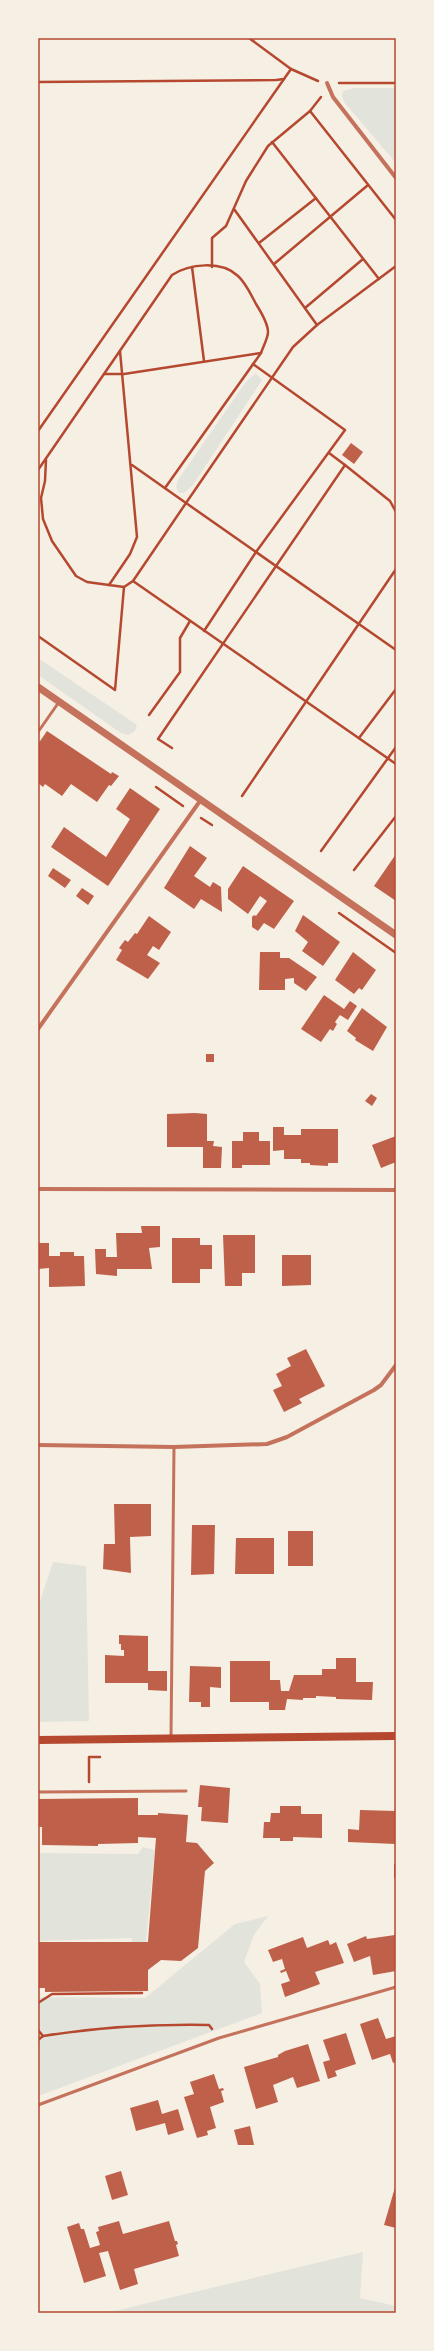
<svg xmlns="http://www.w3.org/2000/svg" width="434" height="2351" font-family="'Nunito Sans',sans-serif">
<rect width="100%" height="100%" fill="#f6efe4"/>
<g fill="#e2e4dc">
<path d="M354 88H396V163L344 102 342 96 343 91Z"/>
<path d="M256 373 262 380 193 485 184 493H179L176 487 178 480 245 383Z"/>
<path d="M38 658 137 725 135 731 128 735 121 733 38 675Z"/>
<path d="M53 1562 86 1566 89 1721 38 1722V1607Z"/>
<path d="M38 1829 39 1853 138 1854 143 1847 155 1850 145 1951 132 1950V1938L38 1941Z"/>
<path d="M268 1916 254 1935 244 1962 260 1984 262 2013 38 2096V1997L145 1998 235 1924Z"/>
<path d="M363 2252 360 2298 396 2306V2313H106Z"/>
</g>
<g fill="#bf614a">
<path d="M351 443 363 452 354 464 342 455Z"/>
<path d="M47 731 111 774 112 772 119 776 111 786 109 785 97 802 71 784 62 796 45 784 43 787 38 783V744Z"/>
<path d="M130 788 160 809 108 886 51 847 64 827 106 857 130 819 116 809Z"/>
<path d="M190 846 207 858 194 876 210 887 213 882 221 887 222 912 201 899 194 909 164 888Z"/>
<path d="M396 854V901L374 886Z"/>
<path d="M243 866 294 901 274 929 264 923 258 931 252 927V917L254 915 256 916 267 901 260 896 248 914 228 899V889Z"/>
<path d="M53 868 71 880 65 888 48 876Z"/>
<path d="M82 888 94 896 88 905 76 896Z"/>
<path d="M303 915 340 942 323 966 302 951 308 942 295 931Z"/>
<path d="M149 916 171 932 159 950 153 946 147 955 160 963 148 979 116 960 122 950 119 948 125 940 128 942 135 933 137 934Z"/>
<path d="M260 952H280V958H289L317 977 306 991 294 983V978L285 979V990H259Z"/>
<path d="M353 952 376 970 362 990 359 988 354 994 335 980Z"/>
<path d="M324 995 344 1009 350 1001 357 1006 348 1020 340 1015 335 1022 337 1024 333 1031 330 1029 321 1042 301 1029Z"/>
<path d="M362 1008 387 1027 373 1051 355 1040 356 1038 347 1031Z"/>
<rect x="206" y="1054" width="8" height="8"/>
<path d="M371 1094 377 1098 372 1106 365 1101Z"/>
<path d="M195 1113 207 1114V1141H214L213 1146 222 1147 221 1168H203V1147H167V1114Z"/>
<path d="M273 1127H284V1135H301V1129H338V1163H328V1166L310 1165V1163H301V1159H284V1150L273 1151Z"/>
<path d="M243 1132H259V1141H270V1165H242V1168H232V1141H243Z"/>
<path d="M396 1136V1162L381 1168 372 1145Z"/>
<path d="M141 1226H160V1247L149 1248 152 1269H117V1276L96 1274 95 1249H106V1257H117L116 1233H142Z"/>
<path d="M223 1235H255V1273H242V1286H225Z"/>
<path d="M172 1238H200V1245H212V1269H200V1283H172Z"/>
<path d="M38 1243H49V1256H60V1252H74V1256H84L85 1286 49 1287V1268L38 1269Z"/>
<path d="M282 1255H311V1285L282 1286Z"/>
<path d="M306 1349 325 1386 299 1399 302 1403 284 1412 273 1390 282 1386 276 1374 291 1366 287 1358Z"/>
<path d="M114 1504H151V1536L130 1537 131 1573 103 1569 104 1544H115Z"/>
<path d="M192 1525H215L214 1574 191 1575Z"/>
<rect x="288" y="1531" width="25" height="35"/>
<path d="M236 1538H274V1574H235Z"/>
<path d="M119 1635 148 1636V1671H167V1691L148 1690V1683H105V1655L124 1656V1650H121V1644H119Z"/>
<path d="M336 1658H356V1682H373L372 1700 336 1699V1697L316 1696V1698H303V1700L287 1699 285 1710H269V1702H230V1661H270V1680H280L281 1691H289L294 1675H322V1669H336Z"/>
<path d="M190 1666 221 1667V1688L210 1687V1707H201V1702H189Z"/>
<path d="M200 1785 230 1788 228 1823 201 1821 202 1807H198Z"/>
<path d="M138 1798V1815H158V1813L188 1815 186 1842 197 1843 214 1863 205 1871 198 1948 181 1961 161 1960 148 1970V1991L45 1992V1988H38V1942H148L156 1838 138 1837V1843L98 1844V1846L42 1845V1827H38V1799Z"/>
<path d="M280 1806H301V1814H322V1838L293 1837V1841H280V1838H263L264 1822H270L271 1813H280Z"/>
<path d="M360 1810 396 1811V1844L348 1842V1829L359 1830Z"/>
<rect x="394" y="1864" width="2" height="14"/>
<path d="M395 1935 396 1971 373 1975 370 1956 354 1962 347 1944 366 1936 367 1939Z"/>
<path d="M303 1937 307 1948 328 1940 330 1945 336 1942 344 1963 315 1972 320 1984 285 1997 281 1984 290 1981 286 1971 281 1973 280 1971 285 1969 282 1959 273 1962 268 1950Z"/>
<path d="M378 2018 386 2039 396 2036V2062L393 2063 390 2054 372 2060 360 2024Z"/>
<path d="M346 2033 356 2064 335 2071 337 2076 328 2079 323 2062 330 2060 323 2040Z"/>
<path d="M308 2044 320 2081 297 2088 293 2077 273 2085 278 2102 256 2109 244 2067 278 2057V2055L285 2051Z"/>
<path d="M214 2074 219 2089 223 2088 224 2090 221 2091 224 2102 210 2107 216 2128 207 2131 208 2135 197 2138 184 2097 194 2094 190 2082Z"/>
<path d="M158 2100 162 2114 178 2109 184 2130 168 2135 165 2123 136 2131 130 2108Z"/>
<path d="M250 2126 254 2145H238L234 2130Z"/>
<path d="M121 2171 128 2195 112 2200 105 2176Z"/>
<path d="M396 2184V2228L384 2225Z"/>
<path d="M119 2221 123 2234 169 2221 175 2241H177L178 2244 176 2245 179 2256 134 2269 138 2284 120 2290 108 2251 99 2253 106 2276 84 2283 67 2227 79 2223 81 2229H84L90 2248 100 2245 96 2232 99 2231 98 2227Z"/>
</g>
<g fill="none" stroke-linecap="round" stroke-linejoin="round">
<g stroke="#b5482f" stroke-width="2.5">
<path d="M249 38 291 69 318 81"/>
<path d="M38 82 276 80 284 79 291 69"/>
<path d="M339 83H396"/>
<path d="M310 111 321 97"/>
<path d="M272 142 379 279"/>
<path d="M234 209 317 325"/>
<path d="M259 243 316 198"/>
<path d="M274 264 368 185"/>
<path d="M396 266 317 325 293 347 186 503 396 650"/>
<path d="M192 267 204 361"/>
<path d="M212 267V238L226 226 246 181 268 146 310 111 396 220"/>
<path d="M305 308 363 259"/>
<path d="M120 351 137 537 130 554 109 585 124 587"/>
<path d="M104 374H124L261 353"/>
<path d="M38 431 284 79"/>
<path d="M329 453 345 465"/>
<path d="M46 460 45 481 41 498 43 519 52 541 76 576 87 582 109 585"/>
<path d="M132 465 186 503 133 581"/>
<path d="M38 470 172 275C189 264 221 260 238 276 246 283 251 295 256 304 261 312 268 323 268 332 268 338 263 347 261 353L165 488"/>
<path d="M204 631 256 552 345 430 253 364"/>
<path d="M38 636 115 690 124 587 133 581 396 764"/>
<path d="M149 715 180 672V638L190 621"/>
<path d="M359 738 396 689"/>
<path d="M172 748 158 739 345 465 390 501 396 512"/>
<path d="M156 787 183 806"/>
<path d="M242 796 396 569"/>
<path d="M201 818 212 825"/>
<path d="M321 851 396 747"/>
<path d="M354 870 396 816"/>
<path d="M339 913 396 953"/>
<path d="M89 1782V1757H100"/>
<path d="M38 2003 52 1994 142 1993"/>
<path d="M38 2030 43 2036 38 2040"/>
<path d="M43 2036C99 2027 153 2024 209 2025L212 2029"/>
</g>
<g stroke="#c5725c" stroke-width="3">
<path d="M38 732 59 702"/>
<path d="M171 1737 174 1447"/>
<path d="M38 1792 186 1791"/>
<path d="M38 2105 219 2038 396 1987"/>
</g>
<g stroke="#c5725c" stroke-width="4">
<path d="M327 83 333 97 396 178"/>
<path d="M38 1029 200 801"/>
<path d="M38 1189 396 1190"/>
<path d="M38 1445 174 1447 267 1444 287 1437 374 1390 381 1385 396 1365"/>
</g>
<path stroke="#c5725c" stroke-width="7" d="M38 687 396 935"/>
<path stroke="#b5482f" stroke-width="8" d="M38 1740 396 1736"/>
</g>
<rect width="434" height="2351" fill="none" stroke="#f6efe4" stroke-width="78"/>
<rect x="39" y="39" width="356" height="2273" fill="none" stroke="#b5482f" stroke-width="1.5"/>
</svg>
